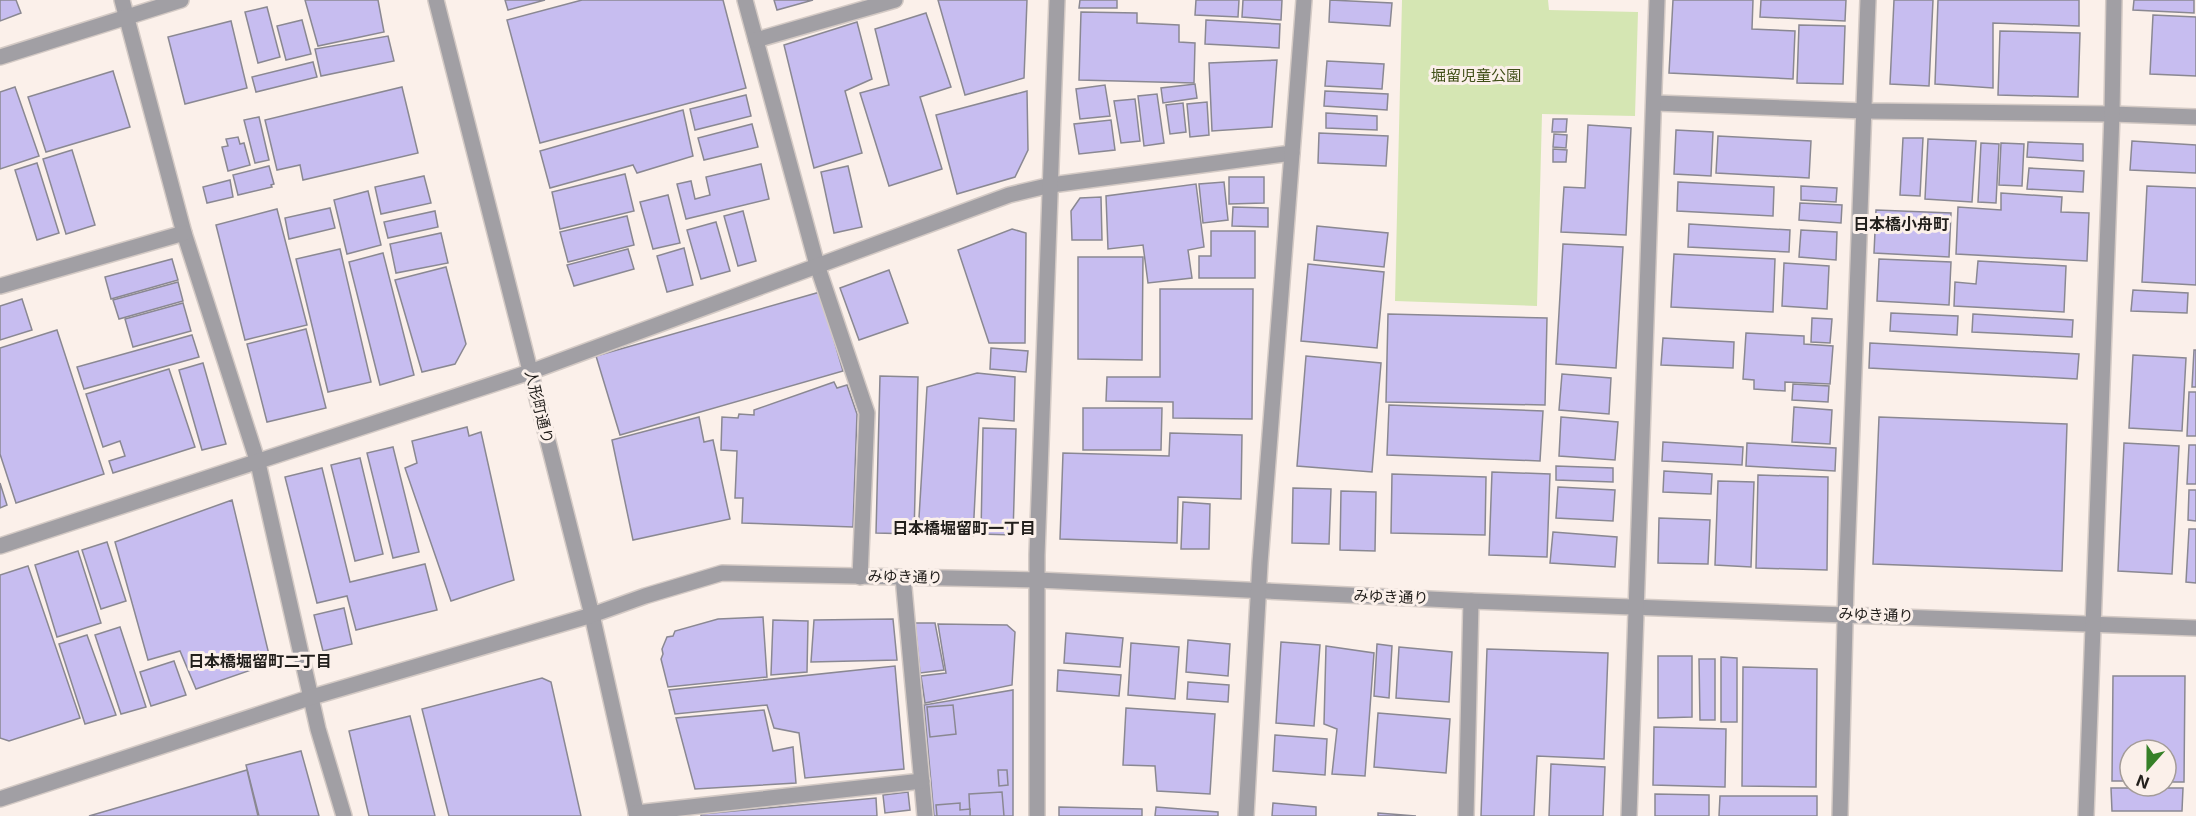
<svg xmlns="http://www.w3.org/2000/svg" width="2196" height="816" font-family="Inter,'Noto Sans JP',sans-serif">
<rect width="100%" height="100%" fill="#fbf0ea"/>
<path fill="#d5e6b3" d="M1402 0H1548L1549 10 1638 12 1635 116 1542 114 1537 306 1395 301Z"/>
<g fill="#c7bdf0" stroke="#8a8892" stroke-width="1.5">
<path d="M0 0H16L21 13 0 21Z"/>
<path d="M305 0H378L384 32 318 46Z"/>
<path d="M505 0H545L508 10Z"/>
<path d="M582 0H723L746 88 540 143 507 20Z"/>
<path d="M774 0H813L777 10Z"/>
<path d="M938 0H1027L1024 78 965 95Z"/>
<path d="M1080 0H1117V8H1079Z"/>
<path d="M1196 0H1239L1238 17 1195 15Z"/>
<path d="M1243 0H1282L1281 20 1242 17Z"/>
<path d="M1330 0 1392 3 1390 26 1329 22Z"/>
<path d="M1673 0H1753L1752 29 1795 31 1793 79 1669 73Z"/>
<path d="M1761 0H1846L1845 21 1760 17Z"/>
<path d="M1894 0H1933L1929 86 1890 84Z"/>
<path d="M1938 0H2079V26L1993 23V88L1935 84Z"/>
<path d="M2134 0H2194V13L2133 10Z"/>
<path d="M267 7 280 57 258 63 245 12Z"/>
<path d="M1081 12 1137 13V23L1179 25V42L1195 43 1194 83 1079 80Z"/>
<path d="M926 13 951 87 920 97 942 169 889 186 860 93 889 85 875 29Z"/>
<path d="M2153 15 2196 17V76L2150 74Z"/>
<path d="M302 20 311 54 286 60 277 26Z"/>
<path d="M1206 20 1280 24 1279 48 1205 44Z"/>
<path d="M231 21 247 88 185 104 168 37Z"/>
<path d="M857 22 872 79 845 91 862 153 814 168 784 45Z"/>
<path d="M1799 25 1845 26 1843 84 1797 83Z"/>
<path d="M2000 31 2080 33 2078 97 1998 95Z"/>
<path d="M388 36 394 61 321 76 315 49Z"/>
<path d="M1277 60 1272 127 1212 131 1209 63Z"/>
<path d="M1327 61 1384 64 1382 89 1325 86Z"/>
<path d="M313 62 317 77 256 92 252 77Z"/>
<path d="M113 71 130 127 46 152 28 97Z"/>
<path d="M1195 84 1197 98 1163 103 1161 88Z"/>
<path d="M1105 85 1110 116 1080 119 1076 89Z"/>
<path d="M15 87 39 156 0 169V92Z"/>
<path d="M402 87 418 153 303 180 300 165 277 170 265 120Z"/>
<path d="M1027 91 1028 150 1015 177 957 194 936 115Z"/>
<path d="M1325 91 1388 94 1387 110 1324 106Z"/>
<path d="M1157 94 1164 143 1144 146 1138 96Z"/>
<path d="M746 95 751 116 695 130 690 109Z"/>
<path d="M1135 99 1140 141 1121 143 1114 101Z"/>
<path d="M1207 102 1209 135 1190 137 1187 104Z"/>
<path d="M1183 103 1186 132 1170 134 1166 105Z"/>
<path d="M683 110 693 156 637 173 633 165 550 188 540 151Z"/>
<path d="M1326 113 1377 116V130L1326 128Z"/>
<path d="M259 117 269 160 255 163 244 120Z"/>
<path d="M1553 119H1567L1566 132H1552Z"/>
<path d="M1111 120 1115 150 1079 154 1074 124Z"/>
<path d="M752 124 758 147 704 160 698 138Z"/>
<path d="M1588 125 1631 128 1626 235 1561 232 1564 187 1585 188Z"/>
<path d="M1676 130 1713 132 1711 176 1674 174Z"/>
<path d="M1319 133 1388 136 1386 166 1318 163Z"/>
<path d="M1554 134 1567 135 1566 148 1553 147Z"/>
<path d="M1718 136 1811 141 1809 178 1716 173Z"/>
<path d="M238 137 240 144 244 143 250 165 228 171 222 147 228 146 226 139Z"/>
<path d="M1903 138H1923L1920 196 1900 195Z"/>
<path d="M1928 139 1976 141 1972 202 1925 199Z"/>
<path d="M2132 141 2196 145V173L2130 170Z"/>
<path d="M2028 142 2083 144V161L2027 157Z"/>
<path d="M1981 143 1999 144 1996 203 1978 202Z"/>
<path d="M2001 143 2024 144 2022 186 1999 185Z"/>
<path d="M1553 149 1567 150 1566 162H1553Z"/>
<path d="M72 150 95 225 66 234 43 159Z"/>
<path d="M37 163 59 233 37 240 15 170Z"/>
<path d="M761 164 769 199 686 219 677 184 691 181 695 199 710 195 706 177Z"/>
<path d="M269 166 274 184 271 185 272 187 238 195 233 175Z"/>
<path d="M848 166 862 227 834 233 821 172Z"/>
<path d="M2029 168 2084 171 2083 192 2027 189Z"/>
<path d="M625 174 634 211 560 229 552 192Z"/>
<path d="M424 176 431 203 381 214 375 187Z"/>
<path d="M1229 177H1264V203L1229 204Z"/>
<path d="M230 180 233 197 207 203 203 187Z"/>
<path d="M1224 182 1228 220 1203 223 1199 184Z"/>
<path d="M1678 182 1774 187 1773 216 1677 211Z"/>
<path d="M1196 184 1204 247 1188 250 1192 278 1148 283 1143 245 1108 249 1106 196Z"/>
<path d="M1801 186 1837 188 1836 202 1801 200Z"/>
<path d="M2147 186 2196 188V285L2142 282Z"/>
<path d="M368 191 381 245 347 254 334 200Z"/>
<path d="M2001 193 2062 197 2061 212 2089 213 2087 261 1956 254 1958 207 2001 210Z"/>
<path d="M668 195 680 243 653 249 640 202Z"/>
<path d="M1101 197 1102 240H1072L1071 211 1080 198Z"/>
<path d="M1800 203 1842 205 1841 223 1799 220Z"/>
<path d="M1233 207 1268 208V227L1232 226Z"/>
<path d="M330 208 335 228 289 239 285 218Z"/>
<path d="M277 209 307 325 245 340 216 225Z"/>
<path d="M1876 210 1951 213 1949 257 1874 253Z"/>
<path d="M435 211 438 227 388 238 384 222Z"/>
<path d="M743 211 756 261 738 266 724 216Z"/>
<path d="M627 216 634 245 568 262 560 232Z"/>
<path d="M716 222 730 271 701 279 687 230Z"/>
<path d="M1689 224 1790 230 1789 252 1688 247Z"/>
<path d="M1317 226 1388 233 1384 267 1314 260Z"/>
<path d="M1012 229 1026 233 1025 343H989L958 250Z"/>
<path d="M1801 230 1837 232 1836 260 1799 257Z"/>
<path d="M1211 231H1255V278H1199V256H1211Z"/>
<path d="M441 233 448 263 396 273 390 244Z"/>
<path d="M1563 244 1623 247 1616 368 1556 364Z"/>
<path d="M684 248 693 285 667 292 657 256Z"/>
<path d="M340 249 371 382 328 392 296 259Z"/>
<path d="M628 249 634 269 574 286 567 265Z"/>
<path d="M383 253 414 375 380 385 349 262Z"/>
<path d="M1674 254 1775 259 1773 312 1671 307Z"/>
<path d="M1078 257H1143L1142 360 1078 359Z"/>
<path d="M172 259 178 280 111 299 105 277Z"/>
<path d="M1879 259 1951 262 1949 305 1877 301Z"/>
<path d="M1978 261 2066 266 2064 312 1954 306 1955 282 1976 284Z"/>
<path d="M1784 263 1829 266 1827 309 1782 306Z"/>
<path d="M1308 264 1384 272 1377 348 1301 341Z"/>
<path d="M446 267 466 344 455 364 422 372 395 280Z"/>
<path d="M889 270 908 323 859 340 840 288Z"/>
<path d="M178 282 183 301 119 319 113 300Z"/>
<path d="M1160 289H1253L1252 419 1173 418V402L1106 401 1107 377H1160Z"/>
<path d="M2133 290 2188 293 2187 313 2131 311Z"/>
<path d="M820 292 843 371 620 435 596 356Z"/>
<path d="M22 299 32 330 0 340V306Z"/>
<path d="M183 303 191 331 133 347 125 319Z"/>
<path d="M1891 313 1958 316 1957 335 1890 331Z"/>
<path d="M1388 314 1547 318 1545 405 1386 402Z"/>
<path d="M1973 314 2073 320 2072 337 1972 332Z"/>
<path d="M1812 318 1832 319 1830 343 1811 342Z"/>
<path d="M306 329 326 408 267 422 247 344Z"/>
<path d="M57 330 104 474 16 503 0 454V348Z"/>
<path d="M1746 333 1804 336V344L1833 346 1830 384 1785 382V391L1754 389V380L1743 379Z"/>
<path d="M192 335 199 357 84 389 77 367Z"/>
<path d="M1663 338 1734 342 1733 368 1661 365Z"/>
<path d="M1870 343 2079 354 2077 379 1869 368Z"/>
<path d="M991 348 1028 351 1026 372 990 369Z"/>
<path d="M2194 350H2196V387H2192Z"/>
<path d="M2133 355 2186 358 2182 431 2129 428Z"/>
<path d="M1306 356 1381 363 1372 472 1297 466Z"/>
<path d="M203 363 226 444 202 450 179 370Z"/>
<path d="M169 369 195 447 113 473 109 461 125 456 120 441 103 447 86 394Z"/>
<path d="M977 373 1015 377 1014 421 979 418 973 536 918 534 927 387Z"/>
<path d="M1562 374 1611 378 1609 414 1559 410Z"/>
<path d="M880 376 918 377 914 534 876 533Z"/>
<path d="M834 382 837 388 847 385 857 414 853 527 742 523 743 498H735L737 451 721 450 722 417 738 418 739 414 754 415V410Z"/>
<path d="M1793 384 1829 386 1828 402 1792 400Z"/>
<path d="M2189 392H2196V436H2187Z"/>
<path d="M1389 405 1543 411 1540 461 1387 455Z"/>
<path d="M1794 407 1832 410 1830 444 1792 442Z"/>
<path d="M1083 408H1162L1161 450H1083Z"/>
<path d="M699 417 704 442 713 440 730 519 633 540 612 440Z"/>
<path d="M1561 417 1618 422 1615 460 1559 456Z"/>
<path d="M1879 417 2067 424 2062 571 1873 564Z"/>
<path d="M467 427 469 436 481 432 514 580 451 601 405 468 417 463 412 441Z"/>
<path d="M983 428 1016 429 1013 535 981 534Z"/>
<path d="M1170 433 1242 435 1241 499 1178 497 1177 543 1060 539 1063 453 1169 456Z"/>
<path d="M1663 442 1743 447 1742 465 1662 461Z"/>
<path d="M1747 443 1836 448 1835 471 1746 466Z"/>
<path d="M2124 443 2179 446 2172 574 2118 571Z"/>
<path d="M2189 445H2196V484H2187Z"/>
<path d="M393 447 419 552 393 558 367 453Z"/>
<path d="M360 458 383 554 355 561 331 465Z"/>
<path d="M1556 466 1613 468V482L1556 480Z"/>
<path d="M322 468 350 582 425 564 437 610 356 630 347 596 317 603 285 477Z"/>
<path d="M1664 471 1712 474 1711 494 1663 492Z"/>
<path d="M1492 472 1550 474 1547 557 1489 555Z"/>
<path d="M1392 474 1486 477 1485 535 1391 533Z"/>
<path d="M1758 475 1828 477 1827 570 1756 568Z"/>
<path d="M1718 481 1754 482 1751 567 1715 565Z"/>
<path d="M0 483 7 505 0 508Z"/>
<path d="M1558 487 1615 490 1613 521 1556 518Z"/>
<path d="M1293 488 1331 489 1329 544 1292 543Z"/>
<path d="M2189 490H2196V521L2188 520Z"/>
<path d="M1341 491 1376 492 1375 551 1340 550Z"/>
<path d="M232 500 271 663 196 689 180 651 148 660 115 542Z"/>
<path d="M1183 502 1210 504 1209 549H1181Z"/>
<path d="M1659 518 1710 520 1708 564 1658 563Z"/>
<path d="M2189 529H2196V583L2186 582Z"/>
<path d="M1553 532 1617 537 1615 567 1550 563Z"/>
<path d="M107 542 126 601 101 609 82 550Z"/>
<path d="M78 551 101 623 57 637 35 565Z"/>
<path d="M28 566 80 718 9 741 0 738V575Z"/>
<path d="M344 608 352 644 323 651 314 615Z"/>
<path d="M763 617 767 677 668 687 661 659 663 654 662 649 667 637 673 636 675 631 718 619Z"/>
<path d="M893 619 897 660 811 662 814 620Z"/>
<path d="M773 620 808 621 807 672 771 675Z"/>
<path d="M915 623H935L944 670 920 673Z"/>
<path d="M938 624 1007 625 1015 632 1012 685 925 703 921 676 946 673Z"/>
<path d="M120 627 146 707 121 714 95 635Z"/>
<path d="M1066 633 1123 638 1120 667 1064 663Z"/>
<path d="M87 635 116 715 85 724 59 644Z"/>
<path d="M1188 640 1230 644 1228 676 1186 672Z"/>
<path d="M1281 642 1320 645 1314 726 1276 723Z"/>
<path d="M1131 643 1179 647 1175 699 1128 695Z"/>
<path d="M1377 644 1392 646 1389 698 1374 696Z"/>
<path d="M1326 646 1374 653 1365 776 1332 774 1337 729 1324 724Z"/>
<path d="M1399 647 1452 652 1449 702 1396 698Z"/>
<path d="M1487 649 1608 653 1604 759 1537 756 1534 816H1481Z"/>
<path d="M1658 656H1692V717L1658 718Z"/>
<path d="M1721 657 1737 658V722H1721Z"/>
<path d="M1699 659H1715V720H1700Z"/>
<path d="M174 661 186 695 151 706 140 672Z"/>
<path d="M895 666 904 769 805 778 799 733 774 728 767 705 675 714 669 690Z"/>
<path d="M1743 667 1817 669 1816 787 1742 786Z"/>
<path d="M1058 670 1121 675 1119 696 1057 691Z"/>
<path d="M2113 676H2185L2184 782H2166V750H2130V781H2112Z"/>
<path d="M542 678 551 682 581 816H449L422 709Z"/>
<path d="M1188 682 1229 685 1228 702 1187 699Z"/>
<path d="M1013 690V816H934L924 705Z"/>
<path d="M953 705 956 734 930 737 927 707Z"/>
<path d="M1126 708 1215 714 1210 794 1157 791 1155 766 1123 765Z"/>
<path d="M764 710 773 751 793 747 796 783 695 789 676 718Z"/>
<path d="M1378 713 1450 719 1446 773 1374 767Z"/>
<path d="M410 716 435 816H369L349 731Z"/>
<path d="M1654 727 1726 729 1725 787 1653 785Z"/>
<path d="M1275 735 1327 739 1325 775 1273 771Z"/>
<path d="M301 751 319 816H259L246 765Z"/>
<path d="M1551 764 1605 767 1603 816H1549Z"/>
<path d="M247 770 258 816H89Z"/>
<path d="M998 770H1007L1008 785 999 786Z"/>
<path d="M2111 788H2183L2182 811H2112Z"/>
<path d="M908 792 910 810 885 813 883 795Z"/>
<path d="M1002 792 1004 816H970L969 794Z"/>
<path d="M1655 794 1709 795V816H1655Z"/>
<path d="M1720 796H1817V816H1719Z"/>
<path d="M876 798 877 816H701V814Z"/>
<path d="M960 803V810L970 809V816H937L936 805Z"/>
<path d="M1273 803 1316 807V816H1272Z"/>
<path d="M1059 807 1142 809V816H1059Z"/>
<path d="M1156 807 1218 812V816H1155Z"/>
<path d="M1378 813 1416 816H1378Z"/>
</g>
<g fill="none" stroke-linecap="round" stroke-linejoin="round">
<defs>
<g id="minor">
<path d="M122 0 184 233 258 463 318 729 344 816"/>
<path d="M436 0 592 615 637 816"/>
<path d="M745 0 817 265 867 413 860 577"/>
<path d="M756 40 895 0"/>
<path d="M0 57 181 0"/>
<path d="M1655 103 1865 111 2112 114 2196 117"/>
<path d="M0 286 184 233"/>
<path d="M0 546 530 372 1009 195 1051 185 1292 153"/>
<path d="M903 577 925 816"/>
<path d="M0 799 312 697 592 615 645 596 722 573 1038 580 1471 601 2196 628"/>
<path d="M636 813 922 781"/>
<path d="M1037 816V555L1057 0"/>
<path d="M1246 816 1260 563 1304 0"/>
<path d="M1466 816 1471 601"/>
<path d="M1629 816 1657 0"/>
<path d="M1840 816 1846 584 1868 0"/>
<path d="M2086 816 2112 114 2114 0"/>
</g>
</defs>
<use href="#minor" stroke="#d4cac5" stroke-width="18"/>
<use href="#minor" stroke="#a19fa4" stroke-width="15"/>
</g>
<g text-anchor="middle" stroke-width="6" stroke-linejoin="round" paint-order="stroke">
<g font-size="15" fill="#404f18" stroke="#fbf0ea">
<text x="1476" y="81">堀留児童公園</text>
</g>
<g font-size="15" fill="#221f1c" stroke="#fbf0ea">
<text transform="translate(539 407) rotate(76)" y="5">人形町通り</text>
<text transform="translate(905 577) rotate(1)" y="5">みゆき通り</text>
<text transform="translate(1391 597) rotate(2)" y="5">みゆき通り</text>
<text transform="translate(1876 615) rotate(2)" y="5">みゆき通り</text>
</g>
<g font-size="16" font-weight="bold" fill="#221f1c" stroke="#fbf0ea">
<text x="1901" y="230">日本橋小舟町</text>
<text x="964" y="534">日本橋堀留町一丁目</text>
<text x="260" y="667">日本橋堀留町二丁目</text>
</g>
</g>
<g transform="translate(2148 768) rotate(201)"><circle r="28" fill="#fbf0ea" stroke="#a49c98" stroke-width="1.5"/>
<path d="M0-4.5L10 22L0 15L-10 22Z" fill="#368028"/>
<text y="-9" font-size="16" font-weight="bold" text-anchor="middle" fill="#221f1c">N</text>
</g>
</svg>
